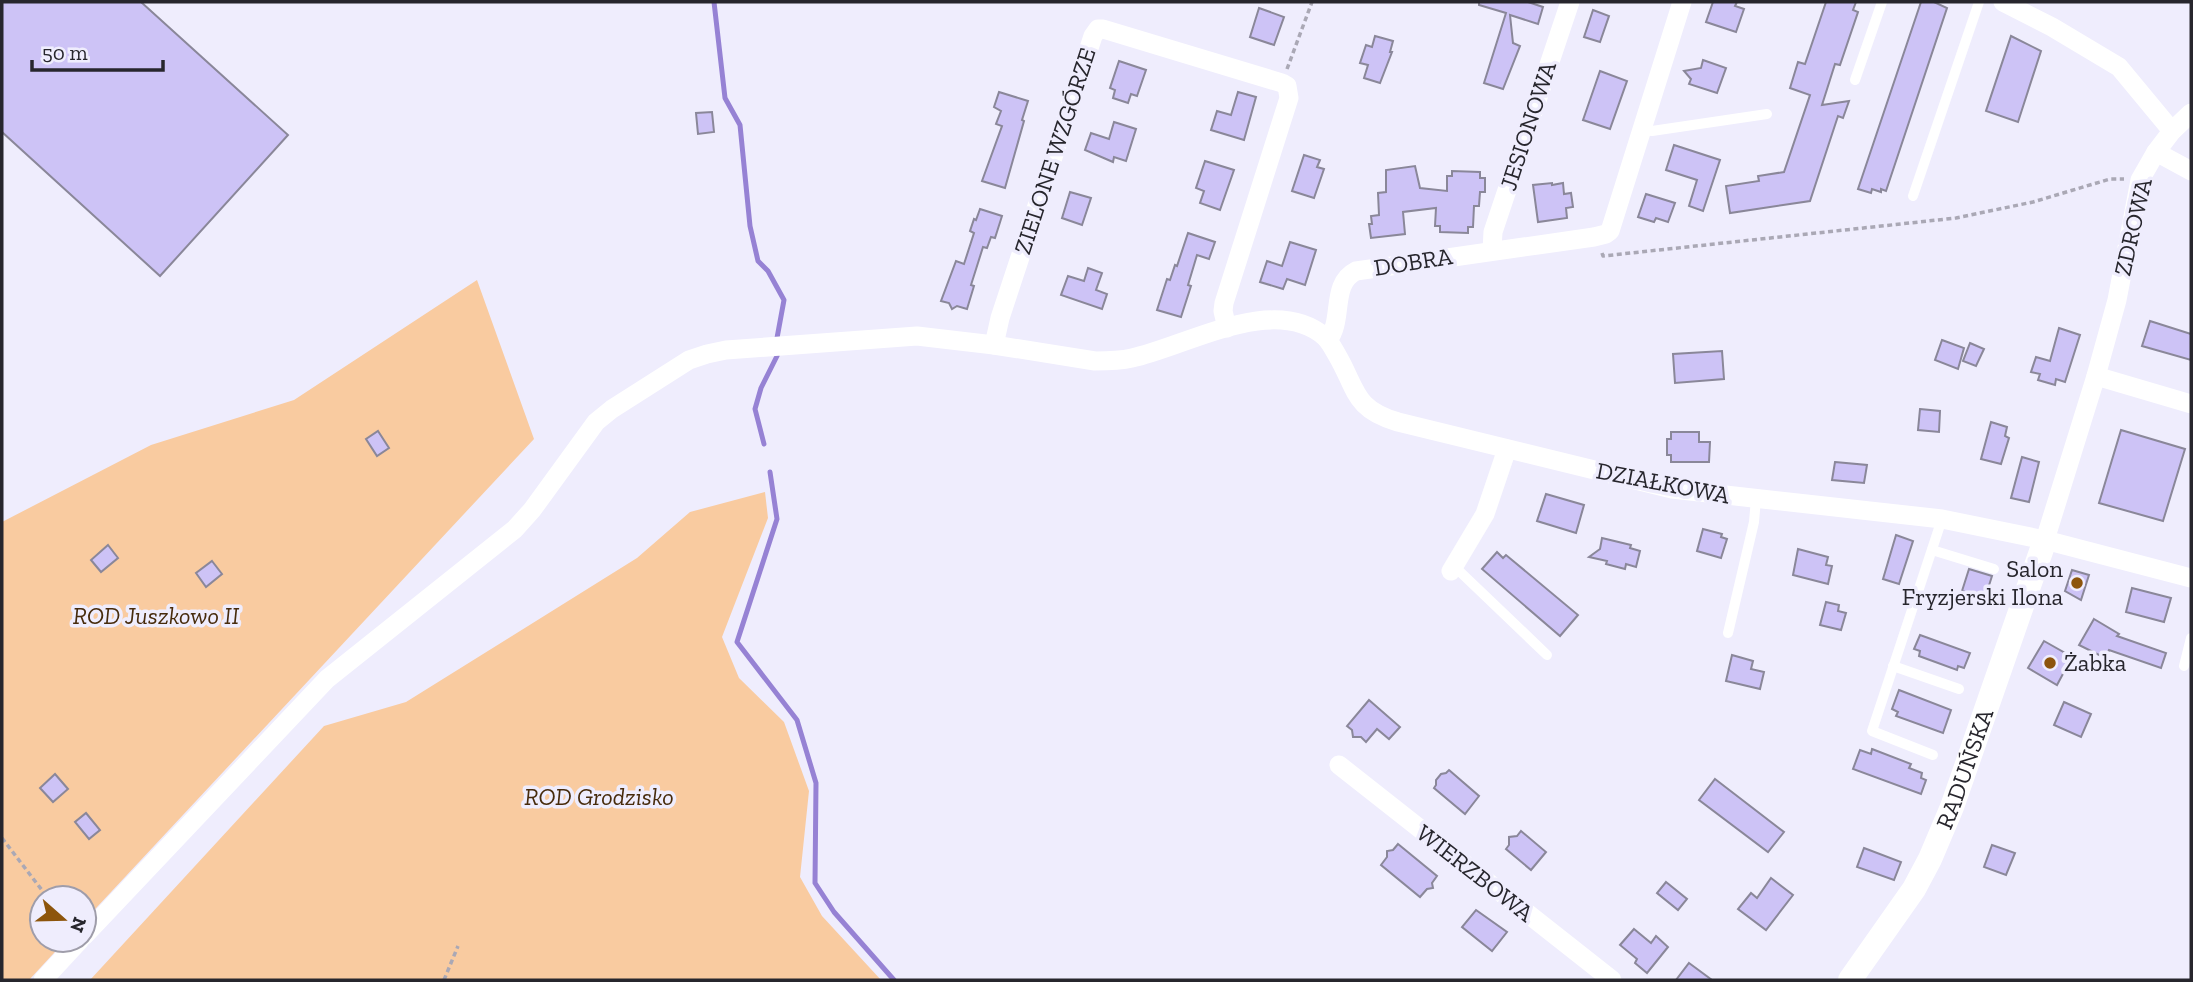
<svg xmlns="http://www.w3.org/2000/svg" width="2193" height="982" viewBox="0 0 2193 982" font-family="'Zilla Slab',serif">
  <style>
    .green { fill: #f9cba0 }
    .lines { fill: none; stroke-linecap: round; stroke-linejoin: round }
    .stream { stroke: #9682d4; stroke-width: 5 }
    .building { fill: #cdc3f6; stroke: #8a8799; stroke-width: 2 }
    .path { stroke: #aaa8b5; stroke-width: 3.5; stroke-dasharray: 5 3.5; stroke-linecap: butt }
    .service { stroke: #fff; stroke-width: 10 }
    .minor { stroke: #fff; stroke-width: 19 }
    .tertiary { stroke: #fff; stroke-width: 24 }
    .poi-dot { fill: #8d550c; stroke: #efedfd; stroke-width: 2.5 }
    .labels { text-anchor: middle; stroke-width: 7; stroke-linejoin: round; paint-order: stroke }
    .street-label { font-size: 24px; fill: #27262d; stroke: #efedfd }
    .poi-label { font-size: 24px; fill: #27262d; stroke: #efedfd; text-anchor: end }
    .park-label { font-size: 24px; font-style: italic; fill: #472b0c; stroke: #efedfd }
  </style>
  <rect width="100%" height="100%" fill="#efedfd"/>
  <!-- green -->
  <g class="green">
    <polygon points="477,280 534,439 84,921 84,898 42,898 42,940 66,940 29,980 2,980 2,522 151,445 294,400"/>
    <polygon points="765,492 768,518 722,637 739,678 784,722 809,791 800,877 822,916 881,980 90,980 324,726 406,702 637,558 690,512"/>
  </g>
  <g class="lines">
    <!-- stream -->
    <g class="stream">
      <polyline points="714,2 725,98 740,125 750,226 758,261 768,271 784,300 777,338"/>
      <polyline points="764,444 755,409 761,388 777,356"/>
      <polyline points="770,472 777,519 737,642 797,720 816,783 815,883 834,912 894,980"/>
    </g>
  </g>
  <!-- building -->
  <g class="building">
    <polygon points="2,2 141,2 288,135 160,276 2,132"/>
    <polygon points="1479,2 1528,2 1543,7 1538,24 1510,15 1513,43 1520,46 1503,89 1484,83 1506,13 1479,5"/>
    <polygon points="1713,2 1737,2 1735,6 1744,9 1736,32 1706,22"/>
    <polygon points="1826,2 1856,2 1853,10 1858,12 1840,65 1835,64 1822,105 1849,101 1843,118 1838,116 1810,201 1730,213 1726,186 1759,181 1758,176 1784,172 1810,95 1790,88 1798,62 1805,64"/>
    <polygon points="1921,2 1934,2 1947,8 1886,191 1881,189 1881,192 1872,189 1871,193 1858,189"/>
    <polygon points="1259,8 1284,17 1274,45 1250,37"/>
    <polygon points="1593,10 1609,16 1600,42 1584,37"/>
    <polygon points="1375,36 1393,41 1390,52 1392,52 1380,83 1364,78 1368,65 1360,63 1366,45 1372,47"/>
    <polygon points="2011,36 2041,51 2018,122 1986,111"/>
    <polygon points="1703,60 1726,68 1717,93 1689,84 1691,79 1684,71 1701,68"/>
    <polygon points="1119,61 1146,70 1137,96 1131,94 1128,103 1113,98 1115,90 1110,88"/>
    <polygon points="1600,71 1627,81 1610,129 1583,120"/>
    <polygon points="999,92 1028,101 1022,120 1024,121 1005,188 982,181 1002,126 996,124 1001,111 994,107"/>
    <polygon points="1238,92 1256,97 1244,140 1211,130 1217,111 1231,115"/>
    <polygon points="712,112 714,132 698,134 696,113"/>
    <polygon points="1114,122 1136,129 1126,161 1114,157 1113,162 1085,150 1091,133 1109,139"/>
    <polygon points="1674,145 1720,160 1703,211 1689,206 1697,180 1666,170"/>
    <polygon points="1304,155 1320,160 1317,167 1324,169 1314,198 1292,191"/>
    <polygon points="1205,161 1234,170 1220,210 1200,203 1204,191 1196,188"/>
    <polygon points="1415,166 1420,188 1447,191 1447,176 1452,176 1452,171 1480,172 1480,178 1485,178 1485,192 1480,192 1479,206 1474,206 1473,227 1468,227 1468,233 1440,232 1440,226 1435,226 1436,208 1403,212 1405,234 1371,238 1369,224 1372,224 1371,216 1379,215 1378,193 1386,192 1386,170"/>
    <polygon points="1552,183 1552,185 1563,183 1564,194 1571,193 1573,207 1566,208 1567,218 1538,222 1533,185"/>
    <polygon points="1070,192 1091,198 1082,225 1062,218"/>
    <polygon points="1646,194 1675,203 1668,222 1656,218 1654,222 1638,217"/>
    <polygon points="980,209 1002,216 995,238 991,237 987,248 983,247 971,285 974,286 967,309 957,306 952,309 949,303 941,301 956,261 964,264 974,233 970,231 974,219 976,220"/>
    <polygon points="1188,233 1215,242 1209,259 1197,255 1188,285 1191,286 1181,317 1157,310 1167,279 1170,280 1175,265 1177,266"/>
    <polygon points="1290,242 1316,250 1305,285 1287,279 1283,289 1260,282 1267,261 1282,266"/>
    <polygon points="1088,268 1102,273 1096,290 1107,294 1102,309 1061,295 1068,276 1084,281"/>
    <polygon points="2150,321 2191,334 2191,360 2142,346"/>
    <polygon points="2059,328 2080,335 2065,382 2056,379 2055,385 2038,380 2040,374 2031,372 2036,357 2050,361"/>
    <polygon points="1942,340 1964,348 1958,369 1935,360"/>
    <polygon points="1970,343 1984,349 1976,366 1963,361"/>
    <polygon points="1722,351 1724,379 1675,383 1673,354"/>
    <polygon points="1920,409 1940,411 1939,432 1918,430"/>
    <polygon points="1991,422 2007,427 2005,436 2009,438 2001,464 1981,459"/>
    <polygon points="2121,430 2185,449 2163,521 2099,503"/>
    <polygon points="378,431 389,448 377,456 366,439"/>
    <polygon points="1671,432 1699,432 1699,442 1710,442 1709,462 1671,462 1671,455 1667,455 1667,439 1671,439"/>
    <polygon points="2022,457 2039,462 2029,502 2011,498"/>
    <polygon points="1835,462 1867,465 1864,483 1832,480"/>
    <polygon points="1546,494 1584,505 1576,533 1537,521"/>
    <polygon points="1703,529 1722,534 1721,537 1727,539 1721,558 1697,551"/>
    <polygon points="1896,535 1913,541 1899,584 1883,579"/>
    <polygon points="1602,538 1631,545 1630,548 1640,551 1636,567 1626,564 1625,569 1606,564 1607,561 1589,557 1600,549"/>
    <polygon points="108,545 118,558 101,572 91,560"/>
    <polygon points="1798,549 1828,557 1826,565 1832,566 1828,584 1793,575"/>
    <polygon points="1497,552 1503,558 1506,555 1578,615 1560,636 1482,569"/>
    <polygon points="212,561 222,574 206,587 196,573"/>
    <polygon points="1969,569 1992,576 1985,598 1962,591"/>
    <polygon points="2072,570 2089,575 2081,600 2065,591"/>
    <polygon points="2132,588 2171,598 2164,622 2126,612"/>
    <polygon points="1826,602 1839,605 1838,611 1846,613 1841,630 1820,625"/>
    <polygon points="2094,619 2119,634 2117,636 2166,653 2161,668 2109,650 2107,654 2103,652 2101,656 2079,645"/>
    <polygon points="1920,635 1970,653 1964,668 1958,666 1957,670 1919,656 1920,651 1914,649"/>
    <polygon points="2044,641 2072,657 2057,685 2028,668"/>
    <polygon points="1732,655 1753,661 1751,669 1764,672 1760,689 1726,681"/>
    <polygon points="1899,690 1951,710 1943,733 1896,716 1898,712 1892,709"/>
    <polygon points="1369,700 1400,727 1389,739 1377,729 1366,742 1361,737 1353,737 1352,730 1347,726"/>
    <polygon points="2064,702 2091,714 2081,737 2054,725"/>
    <polygon points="1872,749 1911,764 1909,768 1922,773 1921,778 1926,780 1921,794 1853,769 1860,750 1871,754"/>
    <polygon points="1449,770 1479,796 1465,814 1434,788 1436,785 1436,780 1441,774 1446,773"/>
    <polygon points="55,774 68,789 53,802 40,788"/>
    <polygon points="1715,779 1784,832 1768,852 1699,800"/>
    <polygon points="86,813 100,830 89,839 75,822"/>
    <polygon points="1521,831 1546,852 1531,870 1506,849 1509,845 1509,837 1517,836"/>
    <polygon points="1398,844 1437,876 1432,883 1433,888 1427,889 1420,897 1381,865 1387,857 1387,851 1393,850"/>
    <polygon points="1992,845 2015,853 2006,875 1984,867"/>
    <polygon points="1864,848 1901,862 1894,880 1857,867"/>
    <polygon points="1771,878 1793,895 1766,930 1738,909 1751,893 1757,898"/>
    <polygon points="1666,882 1687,899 1678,910 1657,893"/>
    <polygon points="1476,910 1507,932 1492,951 1462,927"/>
    <polygon points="1634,929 1651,943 1656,936 1668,947 1647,973 1635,963 1637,959 1620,945"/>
    <polygon points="1689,963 1712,980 1676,980"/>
  </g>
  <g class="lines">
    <!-- path -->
    <g class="path">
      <polyline points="1287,69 1312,2"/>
      <polyline points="1602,253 1603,256 1956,218 2033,202 2110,179 2124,179"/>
      <polyline points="2,838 48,898"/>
      <polyline points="444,980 458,946"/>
    </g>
    <!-- service -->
    <g class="service">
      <polyline points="1855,80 1882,2"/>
      <polyline points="1643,129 1652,131 1767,114"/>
      <polyline points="1913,196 1979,2"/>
      <polyline points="1932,550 1994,569"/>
      <polyline points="1455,567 1547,655"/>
      <polyline points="1728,633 1754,522 1756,499"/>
      <polyline points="1893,666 1959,689"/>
      <polyline points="2184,666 2191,638"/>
      <polyline points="1933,755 1872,731 1942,519"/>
    </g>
    <!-- minor -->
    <g class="minor">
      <polyline points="2003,2 2052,27 2119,67 2172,131"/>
      <polyline points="2156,152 2191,171"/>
      <polyline points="1492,250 1493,232 1570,2"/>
      <path d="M1328,340C1344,320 1330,284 1356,271L1594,237L1606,234L1610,231L1682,2"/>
      <polyline points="994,345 1000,318 1093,36 1098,29 1103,29 1282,83 1287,86 1289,98 1224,303 1223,311 1227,328"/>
      <polyline points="2096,376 2191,404"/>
      <polyline points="2045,540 2096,376 2117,300 2140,180 2156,152 2172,131 2191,113"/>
      <polyline points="1451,571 1485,514 1507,449"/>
      <polyline points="1339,765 1612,980"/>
      <path d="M84,936L327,679L515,529L532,510L596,422L612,409L689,360L707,354L726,350L917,336L994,345L1095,361C1107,361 1119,361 1132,358C1187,346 1274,293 1325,337C1330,342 1333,348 1337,355C1357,389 1353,409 1398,422L1672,489L1942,519L2045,540L2191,578"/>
      <polyline points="43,980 80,940"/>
    </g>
    <!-- tertiary -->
    <path class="tertiary" id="s1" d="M1850,980L1914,889L1930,859L1952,807L2045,540"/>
  </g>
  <!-- markers -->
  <g class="poi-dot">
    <circle cx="2077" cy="583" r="7"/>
    <circle cx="2050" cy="663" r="7"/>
  </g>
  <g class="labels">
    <!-- street labels -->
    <g class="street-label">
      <text transform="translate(1528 126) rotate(-72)" y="8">JESIONOWA</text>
      <text transform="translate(1055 151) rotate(-72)" y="8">ZIELONE WZGÓRZE</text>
      <text transform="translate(2133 227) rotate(-77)" y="8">ZDROWA</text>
      <text transform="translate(1413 262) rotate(-9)" y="8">DOBRA</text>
      <text transform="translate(1663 483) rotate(11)" y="8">DZIAŁKOWA</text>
      <text dy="8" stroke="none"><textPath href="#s1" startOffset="242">RADUŃSKA</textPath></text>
      <text transform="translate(1475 873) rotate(38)" y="8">WIERZBOWA</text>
    </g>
    <!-- poi labels -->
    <g class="poi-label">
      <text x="2063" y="577">Salon<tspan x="2063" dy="28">Fryzjerski Ilona</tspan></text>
      <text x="2064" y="671" text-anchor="start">Żabka</text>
    </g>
    <!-- park labels -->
    <g class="park-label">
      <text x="156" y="624">ROD Juszkowo II</text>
      <text x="599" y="805">ROD Grodzisko</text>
    </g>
  </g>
  <!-- border -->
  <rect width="2193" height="982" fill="none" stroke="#27262d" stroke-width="7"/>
  <!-- north arrow -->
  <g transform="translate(63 919) rotate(110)"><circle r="33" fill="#efedfd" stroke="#9f9daa" stroke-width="2"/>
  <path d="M0-5L12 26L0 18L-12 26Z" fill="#8d550c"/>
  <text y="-10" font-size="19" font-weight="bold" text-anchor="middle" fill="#27262d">N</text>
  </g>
  <!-- scale -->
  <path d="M32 60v10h131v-10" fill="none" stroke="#27262d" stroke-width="3.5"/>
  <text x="42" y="60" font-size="21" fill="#27262d" stroke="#efedfd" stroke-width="5" paint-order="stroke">50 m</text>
</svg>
